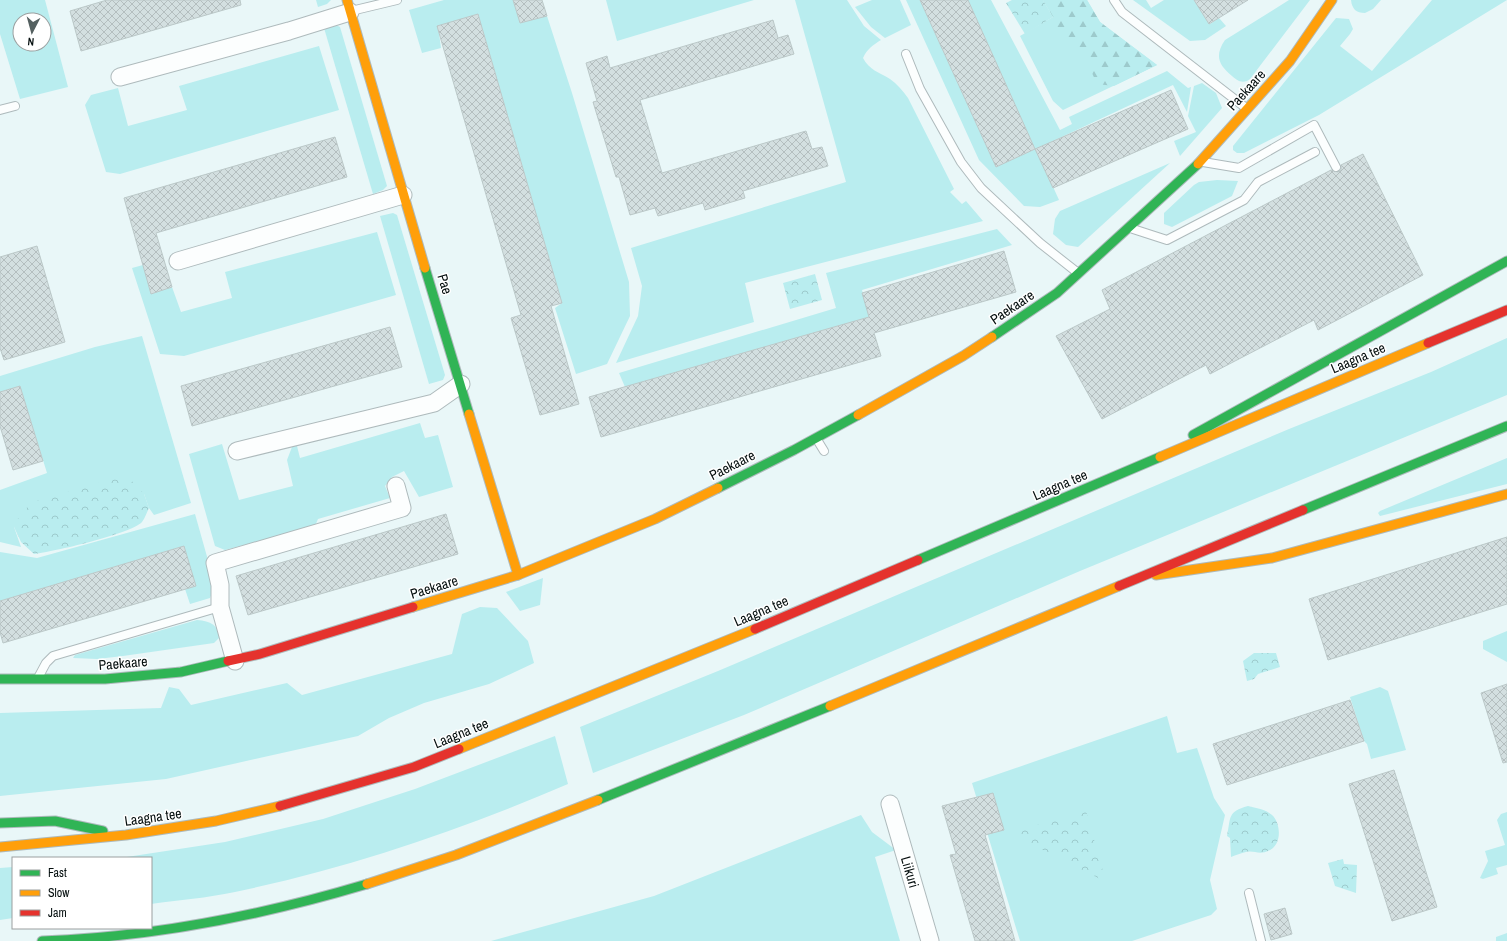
<svg xmlns="http://www.w3.org/2000/svg" width="1507" height="941" viewBox="0 0 1507 941" font-family="'Archivo Narrow',sans-serif">
  <style>
    .grass { fill: #b9edef; fill-rule: evenodd }
    .forest { fill: url(#forest-firs) }
    .park { fill: url(#park-crowns) }
    .building { fill: url(#building-cross-hatch); stroke: #bbc8c8 }
    .lines { fill: none; stroke-linecap: round; stroke-linejoin: round }
    .lane-casing { stroke: #aebabc; stroke-width: 10 }
    .street-casing { stroke: #aebabc; stroke-width: 19 }
    .fast-casing { stroke: #aebabc; stroke-width: 11 }
    .slow-casing { stroke: #aebabc; stroke-width: 11 }
    .jam-casing { stroke: #aebabc; stroke-width: 11 }
    .lane { stroke: #fcfefe; stroke-width: 8 }
    .street { stroke: #fcfefe; stroke-width: 17 }
    .fast { stroke: #30b455; stroke-width: 9 }
    .slow { stroke: #ff9f0a; stroke-width: 9 }
    .jam { stroke: #e5322d; stroke-width: 9 }
    .labels { text-anchor: middle; stroke-width: 3; stroke-linejoin: round; paint-order: stroke }
    .street-label { font-size: 14px; fill: #040e0e; stroke: #fff }
  </style>
  <defs>
    <pattern id="forest-firs" width="22" height="20" patternUnits="userSpaceOnUse"><rect width="22" height="20" fill="#b9edef"/><path d="M5 1l3.5 6h-7zM16 11l3.5 6h-7z" fill="#9dcacc"/></pattern>
    <pattern id="park-crowns" width="20" height="18" patternUnits="userSpaceOnUse"><rect width="20" height="18" fill="#b9edef"/><path d="M2 6a3 3 0 1 1 6 0M12 15a3 3 0 1 1 6 0" fill="none" stroke="#9dcacc"/></pattern>
    <pattern id="building-cross-hatch" width="8" height="8" patternUnits="userSpaceOnUse"><rect width="8" height="8" fill="#d3dfe0"/><path d="M0 0l8 8M0 8l8-8" fill="none" stroke="#b4bebf"/></pattern>
  </defs>
  <rect width="100%" height="100%" fill="#e9f7f8"/>
  <!-- grass -->
  <g class="grass">
    <path d="M0,0H45L68,87L20,99L0,34ZM20,20H44V44H20Z"/>
    <polygon points="316,0 331,0 327,4 318,7"/>
    <polygon points="444,0 513,0 520,23 547,16 572,93 629,282 630,316 607,364 576,374 555,308 562,303 478,14 438,26 441,48 422,53 409,10"/>
    <polygon points="606,0 754,0 617,41"/>
    <path d="M795,0H847L864,26L881,40C873,45 867,49 863,58C869,70 879,72 890,79C897,84 903,91 908,98L954,189L950,192L962,204L966,201L983,221L745,283L754,322L616,363L638,316L642,286L631,248L846,182Z"/>
    <polygon points="872,0 900,0 911,25 885,38 871,27 855,7"/>
    <polygon points="906,0 920,0 996,167 1035,149 968,0 991,0 1060,130 1072,124 1069,117 1167,71 1188,88 1191,87 1187,112 1173,85 1036,149 1059,200 1040,207 1024,206 979,160"/>
    <polygon points="1043,0 1087,0 1100,22 1157,65 1063,110 1053,101 1020,36 1053,17"/>
    <polygon points="1133,0 1146,0 1151,8 1164,0 1194,0 1210,24 1219,18 1226,26 1205,40 1190,41"/>
    <path d="M1289,0H1310L1250,79L1247,81C1240,83 1237,80 1232,76C1219,65 1214,56 1225,40Z"/>
    <path d="M1351,0H1381L1373,9L1365,13C1356,13 1352,9 1351,0Z"/>
    <polygon points="1432,0 1507,0 1319,115 1244,153 1237,153 1233,150 1233,146 1336,18 1349,19 1353,29 1350,34 1340,46 1372,71"/>
    <polygon points="336,25 340,27 387,186 383,190 373,194 324,28"/>
    <polygon points="319,46 339,110 120,174 106,172 85,105 91,95 118,88 128,126 187,110 179,86"/>
    <polygon points="1202,83 1216,93 1222,108 1180,156 1174,141 1196,132 1188,116 1194,86"/>
    <polygon points="1170,163 1078,247 1066,245 1053,234 1055,219 1060,211"/>
    <polygon points="1217,180 1238,181 1232,196 1172,227 1164,224 1164,213 1194,185 1199,182"/>
    <polygon points="393,213 397,215 445,375 443,380 429,384 380,216"/>
    <polygon points="997,229 1012,245 862,290 869,317 625,387 619,373 836,308 826,273"/>
    <polygon points="377,232 396,295 184,356 160,354 132,268 143,265 151,293 172,287 181,312 232,298 225,272"/>
    <polygon points="142,336 191,503 154,515 149,508 144,494 14,527 21,547 0,542 0,490 47,473 20,386 0,392 0,376 95,347"/>
    <polygon points="1507,338 1507,395 1080,571 744,715 593,773 580,727 718,671 1289,429 1431,372"/>
    <polygon points="420,423 425,438 438,435 453,487 419,497 404,471 392,477 385,486 390,498 318,519 315,526 225,550 215,546 189,454 222,444 239,500 293,486 287,460 292,447 297,446 300,458"/>
    <polygon points="1507,458 1507,484 1380,516 1378,513 1380,511"/>
    <polygon points="195,514 215,585 210,598 190,604 185,589 184,546 0,601 0,552 37,558"/>
    <polygon points="543,578 540,605 520,611 506,592"/>
    <polygon points="480,607 497,608 528,641 534,663 489,684 424,703 389,718 358,736 166,779 0,796 0,713 161,708 169,687 179,689 191,705 287,683 302,695 452,654 462,614"/>
    <path d="M197,620C211,621 218,625 219,638L214,643L123,656L97,659L73,658L75,655Z"/>
    <polygon points="1507,631 1507,662 1483,649 1483,641"/>
    <polygon points="1380,687 1388,691 1406,750 1371,759 1367,744 1364,741 1350,697"/>
    <polygon points="1167,716 1177,753 1197,748 1214,798 1225,815 1210,880 1217,909 1211,915 1132,941 1020,941 972,783"/>
    <path d="M555,736L568,784C461,830 349,868 235,892C207,898 179,900 151,904V858H120L225,842L323,819L415,789Z"/>
    <polygon points="1507,812 1507,865 1496,868 1498,874 1483,879 1480,878 1488,861 1485,851 1505,845 1497,820 1501,814"/>
    <polygon points="861,815 872,832 896,850 875,857 900,941 491,941 654,896"/>
    <polygon points="13,867 13,918 0,920 0,868"/>
    <polygon points="1507,933 1507,941 1496,941 1496,937"/>
  </g>
  <!-- forest -->
  <polygon class="forest" points="1043,0 1087,0 1100,22 1157,65 1114,86 1097,84 1083,53 1055,33 1053,17"/>
  <!-- park -->
  <g class="park">
    <polygon points="1012,0 1043,0 1053,17 1025,34 1006,3"/>
    <polygon points="815,274 822,300 790,309 783,283"/>
    <path d="M112,479L134,482L144,494L149,508C147,512 145,518 142,522C131,534 52,552 34,554L21,542L14,527L20,514L33,502Z"/>
    <polygon points="1254,653 1276,653 1280,667 1258,674 1254,679 1247,681 1243,661"/>
    <path d="M1248,806C1256,808 1265,809 1272,815C1281,823 1282,844 1270,850C1259,856 1255,850 1246,852C1241,853 1236,855 1231,857L1230,838L1227,836C1231,817 1227,812 1248,806Z"/>
    <polygon points="1086,811 1106,882 1009,833"/>
    <polygon points="1343,859 1344,864 1357,865 1356,893 1335,886 1328,863"/>
  </g>
  <!-- building -->
  <g class="building">
    <polygon points="107,0 240,0 241,5 81,51 70,11"/>
    <polygon points="513,0 542,0 547,16 520,23"/>
    <polygon points="920,0 968,0 1035,149 996,167"/>
    <polygon points="1194,0 1248,0 1209,24"/>
    <polygon points="478,14 562,303 551,306 579,404 540,415 511,318 521,315 437,26"/>
    <polygon points="773,20 778,38 788,35 794,54 640,100 662,173 806,131 812,149 822,147 828,166 743,191 745,198 705,210 703,203 658,216 655,208 630,215 619,177 616,177 593,102 597,101 586,63 607,56 610,68"/>
    <polygon points="1171,90 1188,129 1053,188 1035,149"/>
    <polygon points="335,137 347,177 156,233 172,287 151,294 124,198"/>
    <polygon points="1363,154 1423,275 1318,330 1314,320 1210,374 1206,365 1102,419 1056,336 1110,309 1102,290 1331,170 1338,172 1341,170 1341,165"/>
    <polygon points="37,246 65,342 4,360 0,348 0,257"/>
    <polygon points="1004,251 1016,292 874,333 881,356 601,437 589,397 869,317 862,293"/>
    <polygon points="390,327 402,367 192,426 181,386"/>
    <polygon points="20,386 43,461 13,470 0,426 0,392"/>
    <polygon points="446,514 458,554 248,615 236,576"/>
    <polygon points="1507,537 1507,604 1328,660 1309,599"/>
    <polygon points="184,546 196,586 3,643 0,632 0,601"/>
    <polygon points="1507,684 1507,762 1503,763 1481,693"/>
    <polygon points="1350,700 1364,741 1227,785 1213,744"/>
    <polygon points="1394,770 1437,907 1392,921 1349,784"/>
    <polygon points="993,793 1004,830 985,835 1015,941 975,941 950,855 956,854 942,806"/>
    <polygon points="1285,908 1292,934 1271,940 1264,914"/>
  </g>
  <g class="lines">
    <defs>
      <g id="lane">
        <polyline points="1114,0 1122,12 1246,108"/>
        <polyline points="351,11 397,0"/>
        <polyline points="906,54 920,89 961,162 981,188 1040,243 1078,273"/>
        <polyline points="0,110 15,106"/>
        <polyline points="1203,162 1239,168 1314,125 1336,167"/>
        <polyline points="1133,229 1167,240 1244,200 1258,182 1315,152"/>
        <polyline points="816,438 824,451"/>
        <polyline points="39,676 46,663 53,656 220,607"/>
        <polyline points="1249,893 1261,941"/>
      </g>
      <g id="street">
        <polyline points="120,77 289,31 350,12"/>
        <polyline points="178,261 403,195"/>
        <polyline points="237,451 434,403 461,384"/>
        <polyline points="235,661 220,607 220,585 215,563 402,508 396,486"/>
        <polyline points="890,804 930,941"/>
      </g>
      <g id="fast">
        <polyline points="425,268 469,414"/>
        <polyline points="992,337 1057,293 1198,164"/>
        <polyline points="1193,435 1507,261"/>
        <polyline points="718,488 794,450 858,415"/>
        <polyline points="1303,510 1507,426"/>
        <polyline points="918,560 1160,457"/>
        <polyline points="0,679 105,679 181,672 228,661"/>
        <polyline points="598,800 830,706"/>
        <polyline points="0,823 55,821 103,831"/>
        <path d="M42,941C154,937 260,916 367,884"/>
      </g>
      <g id="slow">
        <polyline points="347,0 425,268"/>
        <polyline points="1198,164 1290,61 1332,0"/>
        <polyline points="469,414 518,575"/>
        <polyline points="858,415 963,356 992,337"/>
        <polyline points="1160,457 1428,343"/>
        <polyline points="1156,575 1272,558 1507,494"/>
        <polyline points="413,607 518,575 655,519 718,488"/>
        <polyline points="830,706 1119,586"/>
        <polyline points="459,749 755,629"/>
        <polyline points="0,847 126,835 216,821 280,806"/>
        <polyline points="367,884 456,855 598,800"/>
      </g>
      <g id="jam">
        <polyline points="1428,343 1507,310"/>
        <polyline points="1119,586 1303,510"/>
        <polyline points="755,629 918,560"/>
        <polyline points="228,661 260,654 413,607"/>
        <polyline points="280,806 414,767 459,749"/>
      </g>
    </defs>
    <!-- lane casing -->
    <use href="#lane" class="lane-casing"/>
    <!-- street casing -->
    <use href="#street" class="street-casing"/>
    <!-- fast casing -->
    <use href="#fast" class="fast-casing"/>
    <!-- slow casing -->
    <use href="#slow" class="slow-casing"/>
    <!-- jam casing -->
    <use href="#jam" class="jam-casing"/>
    <!-- lane -->
    <use href="#lane" class="lane"/>
    <!-- street -->
    <use href="#street" class="street"/>
    <!-- fast -->
    <use href="#fast" class="fast"/>
    <!-- slow -->
    <use href="#slow" class="slow"/>
    <!-- jam -->
    <use href="#jam" class="jam"/>
  </g>
  <g class="labels">
    <!-- street labels -->
    <g class="street-label">
      <text transform="translate(1246 90) rotate(-48)" y="5">Paekaare</text>
      <text transform="translate(445 284) rotate(73)" y="5">Pae</text>
      <text transform="translate(1012 307) rotate(-34)" y="5">Paekaare</text>
      <text transform="translate(1358 358) rotate(-23)" y="5">Laagna tee</text>
      <text transform="translate(732 465) rotate(-27)" y="5">Paekaare</text>
      <text transform="translate(1060 485) rotate(-23)" y="5">Laagna tee</text>
      <text transform="translate(434 587) rotate(-17)" y="5">Paekaare</text>
      <text transform="translate(761 611) rotate(-23)" y="5">Laagna tee</text>
      <text transform="translate(123 663) rotate(-5)" y="5">Paekaare</text>
      <text transform="translate(461 733) rotate(-22)" y="5">Laagna tee</text>
      <text transform="translate(153 817) rotate(-8)" y="5">Laagna tee</text>
      <text transform="translate(910 872) rotate(74)" y="5">Liikuri</text>
    </g>
  </g>
  <!-- legend -->
  <rect x="12" y="857" width="140" height="72" fill="#ffffff" stroke="#9b9f9f"/>
  <rect x="20" y="870" width="20" height="6" fill="#30b455" stroke="#9b9f9f"/>
  <text x="48" y="877" font-size="12" fill="#040e0e">Fast</text>
  <rect x="20" y="890" width="20" height="6" fill="#ff9f0a" stroke="#9b9f9f"/>
  <text x="48" y="897" font-size="12" fill="#040e0e">Slow</text>
  <rect x="20" y="910" width="20" height="6" fill="#e5322d" stroke="#9b9f9f"/>
  <text x="48" y="917" font-size="12" fill="#040e0e">Jam</text>
  <!-- north arrow -->
  <g transform="translate(32 32) rotate(186)"><circle r="19" fill="#ffffff" stroke="#9b9f9f"/>
  <path d="M0-3L7 15L0 10L-7 15Z" fill="#546060"/>
  <text y="-6" font-size="11" font-weight="bold" text-anchor="middle" fill="#040e0e">N</text>
  </g>
</svg>
